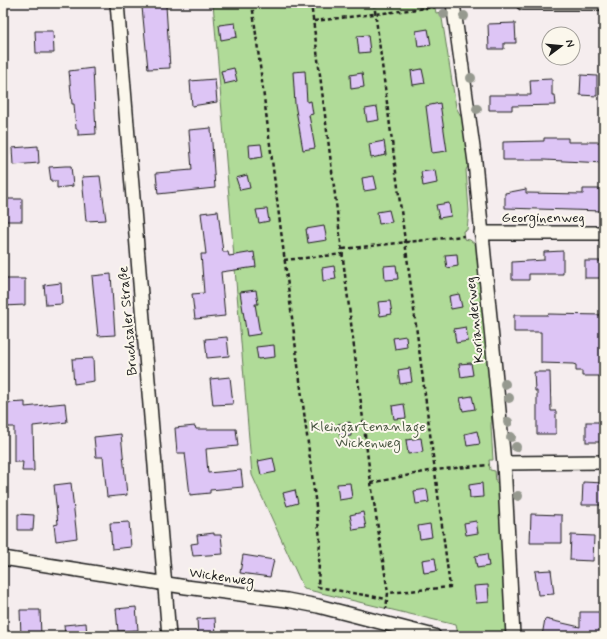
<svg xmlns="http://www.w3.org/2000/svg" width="607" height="639" viewBox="0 0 607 639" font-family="Mynerve,sans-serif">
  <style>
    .green { fill: #b0db98; stroke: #667c5a }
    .building { fill: #ddc5f5; stroke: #1c1c1c }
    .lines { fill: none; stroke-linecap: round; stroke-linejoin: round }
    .minor-casing { stroke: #1c1c1c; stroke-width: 16 }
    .path { stroke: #1c1c1c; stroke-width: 2.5; stroke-dasharray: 4 3; stroke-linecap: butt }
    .minor { stroke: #fbf7ec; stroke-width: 13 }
    .tree { fill: #96998f }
    .labels { text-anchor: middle; stroke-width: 4; stroke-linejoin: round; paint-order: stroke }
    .street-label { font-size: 14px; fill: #1c1c1c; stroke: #fbf7ec }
    .park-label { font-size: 14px; fill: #485541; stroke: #fbf7ec }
  </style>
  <rect width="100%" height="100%" fill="#f5edee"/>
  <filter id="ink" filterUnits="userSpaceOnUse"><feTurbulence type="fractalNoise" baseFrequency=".025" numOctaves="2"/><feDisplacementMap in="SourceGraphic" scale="8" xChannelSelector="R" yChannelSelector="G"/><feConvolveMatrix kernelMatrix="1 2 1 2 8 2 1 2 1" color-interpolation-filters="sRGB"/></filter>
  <g filter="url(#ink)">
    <!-- green -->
    <polygon class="green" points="213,3 434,3 436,13 441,12 456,107 465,124 470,163 466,170 469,211 467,230 463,231 464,239 470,240 476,245 492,408 491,426 493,460 489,460 490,470 495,471 496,482 500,488 507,636 466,636 458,634 456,625 304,589 252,475"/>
    <!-- building -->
    <g class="building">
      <polygon points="166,6 170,68 148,69 142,7"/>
      <polygon points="235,23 237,37 221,40 219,25"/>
      <polygon points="515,23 516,43 504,43 504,49 489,49 488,24"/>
      <polygon points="428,29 431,45 418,47 416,31"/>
      <polygon points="35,31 53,31 54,53 36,53"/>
      <polygon points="368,35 370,52 359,53 357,36"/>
      <polygon points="93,68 96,134 78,135 78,129 76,129 74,104 72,104 69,71"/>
      <polygon points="234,68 237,81 224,84 221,71"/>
      <polygon points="422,69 425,83 413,85 411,71"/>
      <polygon points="305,71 307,102 311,101 313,114 309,115 315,148 303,150 295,104 293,72"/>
      <polygon points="362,73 364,87 351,89 350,75"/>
      <polygon points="581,75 597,76 597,96 580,95"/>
      <polygon points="215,79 217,102 192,106 190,81"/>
      <polygon points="552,79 552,95 555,95 556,105 512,106 512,110 489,110 489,95 531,95 530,80"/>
      <polygon points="440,103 447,151 432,153 426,106"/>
      <polygon points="377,107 379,120 367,122 365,109"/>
      <polygon points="211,128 215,188 158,194 156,173 192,170 189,130"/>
      <polygon points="544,138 568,138 568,142 604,142 604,163 544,160 503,160 503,142 544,141"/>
      <polygon points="384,141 386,155 371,158 369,144"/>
      <polygon points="261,144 263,157 250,159 249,145"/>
      <polygon points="38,146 39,163 13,165 12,148"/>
      <polygon points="65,166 71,166 73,186 57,188 57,181 51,181 49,167"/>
      <polygon points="435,170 437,183 423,186 421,172"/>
      <polygon points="247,175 250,188 240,190 236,178"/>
      <polygon points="100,176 106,220 86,221 82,177"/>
      <polygon points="374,176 377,189 364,191 362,178"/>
      <polygon points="526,189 526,193 583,194 583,189 603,189 603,211 505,208 505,193"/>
      <rect x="6" y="199" width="16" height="22"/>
      <polygon points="449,203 451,216 439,218 436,205"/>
      <polygon points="267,209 269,221 259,223 256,210"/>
      <polygon points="389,210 392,222 379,224 377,212"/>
      <polygon points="218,211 223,252 228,252 229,256 254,252 256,267 221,272 225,316 195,319 192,294 204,293 201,254 206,254 201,213"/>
      <polygon points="324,226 327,240 308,243 306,229"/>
      <polygon points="563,251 563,274 529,274 529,280 512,280 512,262 544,260 544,252"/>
      <polygon points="457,254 458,266 447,268 445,255"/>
      <rect x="585" y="261" width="19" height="17"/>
      <polygon points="396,265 398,279 385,280 384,266"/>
      <polygon points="334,266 336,279 323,281 322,268"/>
      <polygon points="111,274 115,335 98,336 92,276"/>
      <polygon points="3,279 25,279 25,305 3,306"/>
      <polygon points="61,283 62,304 46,305 44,285"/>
      <polygon points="256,290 258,304 255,304 260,334 247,336 240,292"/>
      <polygon points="459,294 462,307 451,309 449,296"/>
      <polygon points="390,301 392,314 380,316 378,302"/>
      <polygon points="548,314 603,315 601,376 582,376 582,371 576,371 576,365 573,364 541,363 541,332 514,332 514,315 548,315"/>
      <polygon points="466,327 468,341 456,343 454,329"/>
      <polygon points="406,336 407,347 395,349 393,338"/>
      <polygon points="227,337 229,356 207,358 205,339"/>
      <polygon points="274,345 275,357 258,359 256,347"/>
      <polygon points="93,358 94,381 74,384 72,359"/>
      <polygon points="471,363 473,375 461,377 459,364"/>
      <polygon points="410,368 412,382 400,384 398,370"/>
      <polygon points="534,372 550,372 551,411 556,411 556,434 537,434 537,391 535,391"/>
      <polygon points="230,377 233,404 213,405 210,379"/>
      <polygon points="472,396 475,409 463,411 460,398"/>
      <polygon points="25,402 25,407 65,403 67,422 33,426 34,471 22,471 23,462 14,462 14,427 6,427 5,403"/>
      <polygon points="404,404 406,418 394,419 392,406"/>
      <polygon points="350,422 351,436 340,437 338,424"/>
      <rect x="586" y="422" width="18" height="20"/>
      <polygon points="195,426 196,429 236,429 238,446 206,449 208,473 241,470 243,487 210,490 210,493 190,495 185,453 177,453 175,428"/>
      <polygon points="477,431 480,444 467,446 465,434"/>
      <polygon points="121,434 127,495 107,497 103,457 96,457 94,437"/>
      <polygon points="421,438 423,452 408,454 406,440"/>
      <polygon points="273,458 276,472 261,475 258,461"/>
      <polygon points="583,482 604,483 604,505 582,505"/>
      <polygon points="71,483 77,538 56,541 54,525 58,524 54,485"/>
      <polygon points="350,483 352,498 339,500 337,484"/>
      <polygon points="482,483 483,497 470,498 469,485"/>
      <polygon points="427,489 429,502 416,504 414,491"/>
      <polygon points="295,490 298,503 287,506 283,493"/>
      <polygon points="363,512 366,528 353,530 350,515"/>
      <polygon points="18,514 34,515 33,530 18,530"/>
      <polygon points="531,514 562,515 562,543 530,543"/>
      <polygon points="476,521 478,533 466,535 464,523"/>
      <polygon points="129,522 131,547 112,549 110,523"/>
      <polygon points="430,524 432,537 420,539 418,526"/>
      <polygon points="214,533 214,535 221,535 223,554 193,556 191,544 198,543 197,535"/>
      <polygon points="571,535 594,536 593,561 570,560"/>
      <polygon points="487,554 489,566 477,568 475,556"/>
      <polygon points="243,555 274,560 270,577 240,573"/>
      <polygon points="435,558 437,571 424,573 422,560"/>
      <polygon points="551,570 554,594 538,595 535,571"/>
      <polygon points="488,585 489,602 476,603 474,586"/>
      <polygon points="136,607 138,630 118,631 116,609"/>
      <polygon points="20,610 40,610 41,636 21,636"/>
      <polygon points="580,612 604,612 604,636 542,636 545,619 580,627"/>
      <polygon points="215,618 216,636 198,636 197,619"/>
      <polygon points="86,623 87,636 65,636 64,625"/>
    </g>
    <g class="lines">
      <defs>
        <g id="minor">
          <polyline points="117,3 169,636"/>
          <polyline points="453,3 475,162 504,463 513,636"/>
          <polyline points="523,3 604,3"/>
          <polyline points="481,233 604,233"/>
          <polyline points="504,463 604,462"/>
          <polyline points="3,558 186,587 287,600 318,606 434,636"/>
        </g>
      </defs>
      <!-- minor casing -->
      <use href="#minor" class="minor-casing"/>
      <!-- path -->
      <g class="path">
        <polyline points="252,3 320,538 318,587 387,599"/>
        <polyline points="311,3 371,483 388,593 386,609"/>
        <polyline points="374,3 450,587 388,593"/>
        <polyline points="314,21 435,7"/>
        <polyline points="343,249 464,236"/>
        <polyline points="284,260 344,254"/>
        <polyline points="371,483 434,470 489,465"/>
      </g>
      <!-- minor -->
      <use href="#minor" class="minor"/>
    </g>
    <!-- trees -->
    <g class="tree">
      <circle cx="444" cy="14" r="5"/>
      <circle cx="464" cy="16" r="5"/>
      <circle cx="471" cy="78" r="5"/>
      <circle cx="477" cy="109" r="5"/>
      <circle cx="505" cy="384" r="5"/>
      <circle cx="509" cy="398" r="5"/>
      <circle cx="508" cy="422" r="5"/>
      <circle cx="511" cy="437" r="5"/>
      <circle cx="516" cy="447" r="5"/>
      <circle cx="518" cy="496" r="5"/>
    </g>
  </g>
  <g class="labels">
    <!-- street labels -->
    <g class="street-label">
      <text x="543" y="222">Georginenweg</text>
      <text transform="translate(474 320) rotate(-96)" y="5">Korianderweg</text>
      <text transform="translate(127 321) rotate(-95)" y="5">Bruchsaler Straße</text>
      <text transform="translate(222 576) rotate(8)" y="5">Wickenweg</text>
    </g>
    <!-- park labels -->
    <g class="park-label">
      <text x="368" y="431">Kleingartenanlage<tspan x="368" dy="16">Wickenweg</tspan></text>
    </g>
  </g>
  <!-- margin -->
  <rect width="607" height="639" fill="none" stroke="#fbf7ec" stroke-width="16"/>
  <rect x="8" y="8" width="591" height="623" fill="none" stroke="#1c1c1c" stroke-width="1.5" filter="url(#ink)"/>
  <!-- north arrow -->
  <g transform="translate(561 46) rotate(74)"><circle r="19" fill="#fbf7ec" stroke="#a29f99"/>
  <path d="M0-3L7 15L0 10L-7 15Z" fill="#1c1c1c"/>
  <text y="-6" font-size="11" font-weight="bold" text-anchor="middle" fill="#1c1c1c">N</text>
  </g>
</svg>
